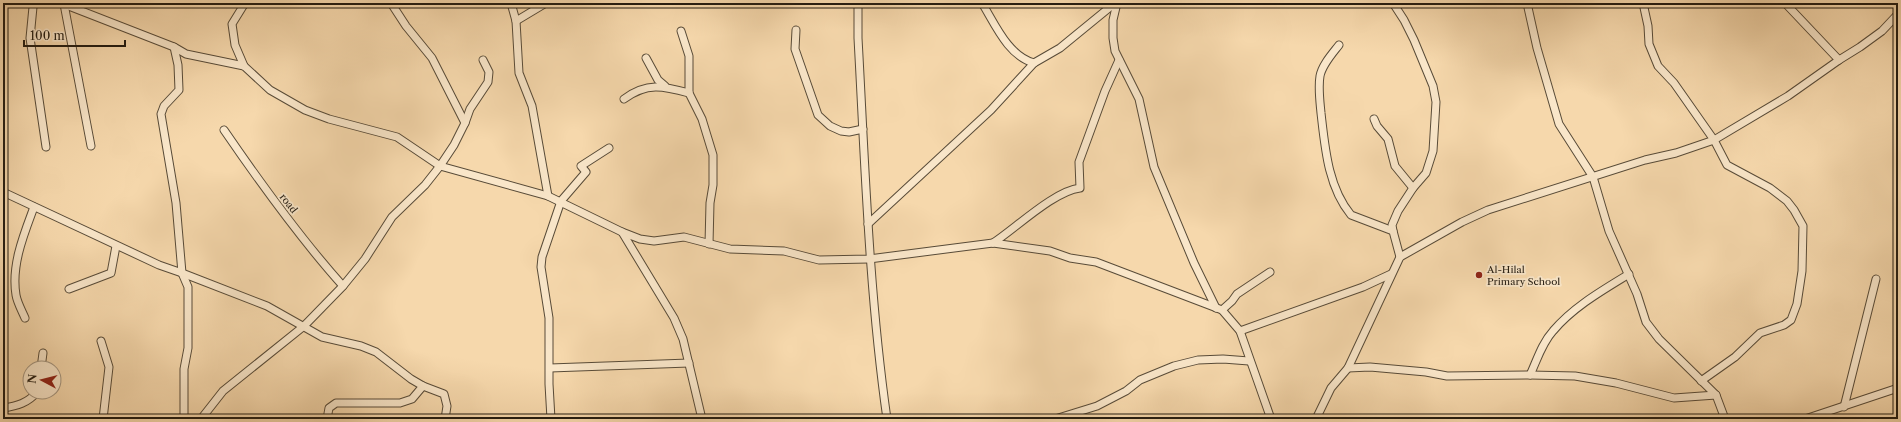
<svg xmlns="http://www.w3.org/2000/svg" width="1901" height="422" viewBox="0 0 1901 422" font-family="'Libre Caslon Text',serif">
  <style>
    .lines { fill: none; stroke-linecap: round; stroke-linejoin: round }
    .minor-casing { stroke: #584b38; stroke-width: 9 }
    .minor { stroke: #f9e6c9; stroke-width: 7 }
    .poi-dot { fill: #8f2418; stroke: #f9e6c9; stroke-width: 1.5 }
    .labels { text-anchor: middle; stroke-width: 3.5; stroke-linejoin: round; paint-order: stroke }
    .street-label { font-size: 10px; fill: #241c11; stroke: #f9e6c9 }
    .poi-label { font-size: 10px; fill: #241c11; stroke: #f9e6c9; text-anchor: start }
  </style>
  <rect width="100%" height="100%" fill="#f6d8ac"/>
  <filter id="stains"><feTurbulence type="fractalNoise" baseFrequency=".005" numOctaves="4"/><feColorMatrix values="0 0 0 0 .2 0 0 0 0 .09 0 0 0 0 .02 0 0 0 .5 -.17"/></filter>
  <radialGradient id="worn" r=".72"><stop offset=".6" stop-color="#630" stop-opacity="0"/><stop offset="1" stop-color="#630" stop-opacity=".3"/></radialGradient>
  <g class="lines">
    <defs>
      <g id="minor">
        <polyline points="35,3 33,7 30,38 46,147"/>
        <polyline points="61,3 174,47 186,54 244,66 270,90 305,110 329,119 397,137 440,166 548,196 622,232 674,318 683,339 702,419"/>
        <polyline points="511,3 516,21 519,73 532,106 548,196"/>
        <path d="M858,3V38C865,165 869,293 887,419"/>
        <path d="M982,3C995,24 1008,56 1034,63"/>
        <polyline points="1117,3 1113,20 1113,38 1115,51 1139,99 1154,167 1194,263 1216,308"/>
        <polyline points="1527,3 1537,48 1559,124 1593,177 1609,231 1637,294 1646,322 1659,339 1716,395 1725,419"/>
        <polyline points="1643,3 1648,26 1649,44 1658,66 1674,83 1714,140 1727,165 1770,188 1787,201 1794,210 1803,226 1802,271 1797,304 1791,320 1784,325 1760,333 1735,357 1701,381"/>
        <polyline points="1785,3 1839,60"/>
        <polyline points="64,4 91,146"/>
        <polyline points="516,21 546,3"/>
        <polyline points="796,30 795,49 818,115 830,126 841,131 849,132 863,129"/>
        <polyline points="681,31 689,56 689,93 702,119 713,155 713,185 710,203 709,244"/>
        <path d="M1339,45C1332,54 1322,65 1320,76C1318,88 1320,102 1321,113C1325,148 1328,187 1351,215L1393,231L1400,257"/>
        <polyline points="174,47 178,65 179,90 164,106 161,114 176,203 182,273 188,287 188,348 184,369 184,419"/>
        <polyline points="646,58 658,80 665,86"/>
        <polyline points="244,66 235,45 232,24 245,3"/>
        <path d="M624,99C647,82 663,86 689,93"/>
        <polyline points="1374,119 1377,126 1388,139 1395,166 1413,188"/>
        <polyline points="465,123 470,109 488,82 489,72 483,60"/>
        <path d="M224,130C261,184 299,237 343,286"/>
        <polyline points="3,192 159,265 182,273 267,306 322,337 361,346 376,352 411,379 423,386 444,394 447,406 445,419"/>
        <polyline points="868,224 991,110 1034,63 1060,48 1115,3"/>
        <polyline points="1393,231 1392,225 1398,211 1413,188 1426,173 1433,151 1436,102 1433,86 1414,40 1404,20 1393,3"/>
        <polyline points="622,232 640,239 654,241 684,237 730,249 784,251 819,260 869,259 993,243 1050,251 1070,258 1096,262 1222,310 1240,331 1271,419"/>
        <path d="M993,243C1016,228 1054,191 1080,188L1079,162L1105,91L1119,60"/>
        <polyline points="69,289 111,273 116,246"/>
        <polyline points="1222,310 1232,301 1237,294 1270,272"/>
        <path d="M25,318C22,311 17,302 16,295C11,265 24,234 34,207"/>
        <polyline points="1240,331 1363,287 1391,274"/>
        <polyline points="101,341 109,367 103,419"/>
        <polyline points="41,368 43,353"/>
        <polyline points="550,368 689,363"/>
        <polyline points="1348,368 1370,367 1426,372 1447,376 1530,375 1575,376 1616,383 1674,398 1716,395"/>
        <path d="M1530,375C1537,360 1542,343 1553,331C1573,307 1603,290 1629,274"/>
        <polyline points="1844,407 1876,279"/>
        <path d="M3,408C17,406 28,403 37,392"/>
        <polyline points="201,419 223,391 304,326 343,286 365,259 392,217 425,185 440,166 454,145 465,123 432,58 406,26 391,3"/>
        <polyline points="327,419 329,408 336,403 400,403 412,399 423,386"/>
        <polyline points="551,419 549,384 549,318 541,267 542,257 561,201 586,172 581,166 609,148"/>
        <polyline points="1055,419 1097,406 1126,391 1140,380 1174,366 1198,360 1223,359 1249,361"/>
        <polyline points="1316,419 1331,388 1348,368 1400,257 1462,222 1488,210 1645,160 1676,153 1714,140 1788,96 1839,60 1860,47 1882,31 1898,14"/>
        <polyline points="1805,419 1898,388"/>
      </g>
    </defs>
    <!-- minor casing -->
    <use href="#minor" class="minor-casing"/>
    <!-- minor -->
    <use href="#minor" class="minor"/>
  </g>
  <!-- markers -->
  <circle class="poi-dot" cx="1479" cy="275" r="4"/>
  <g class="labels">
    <!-- street labels -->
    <g class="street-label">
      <text transform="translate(289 203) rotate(52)" y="4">road</text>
    </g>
    <!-- poi labels -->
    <g class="poi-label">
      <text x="1487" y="273">Al-Hilal<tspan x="1487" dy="12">Primary School</tspan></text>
    </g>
  </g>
  <!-- margin -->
  <rect width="1901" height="422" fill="none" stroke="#f6d8ac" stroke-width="16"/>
  <rect x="4" y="4" width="1893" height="414" fill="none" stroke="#241c11" stroke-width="2"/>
  <rect x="8" y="8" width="1885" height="406" fill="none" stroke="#241c11"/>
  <!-- north arrow -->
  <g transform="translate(42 380) rotate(277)"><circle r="19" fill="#f9e6c9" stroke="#a4957f"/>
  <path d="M0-3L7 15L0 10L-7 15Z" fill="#8f2418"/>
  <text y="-6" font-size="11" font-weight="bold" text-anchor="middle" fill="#241c11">N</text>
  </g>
  <!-- scale -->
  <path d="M24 40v6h101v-6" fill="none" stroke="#241c11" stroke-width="2"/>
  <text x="30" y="40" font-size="12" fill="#241c11" stroke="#f9e6c9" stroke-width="3" paint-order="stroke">100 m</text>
  <rect width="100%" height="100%" filter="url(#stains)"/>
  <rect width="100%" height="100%" fill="url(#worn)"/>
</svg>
